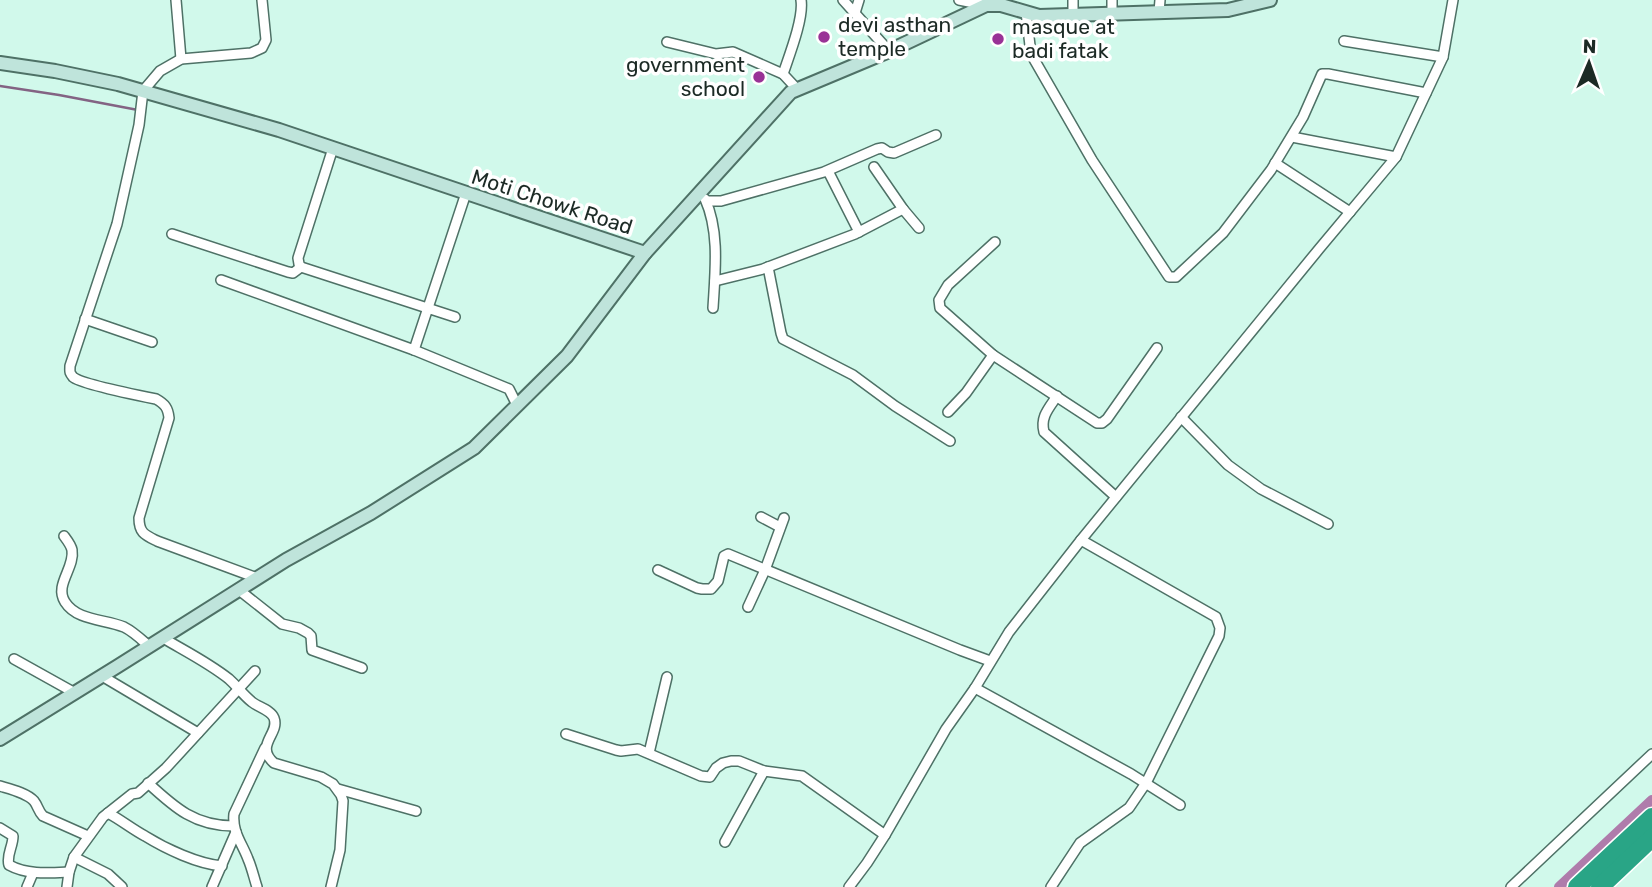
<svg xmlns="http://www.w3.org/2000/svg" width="1652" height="887" viewBox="0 0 1652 887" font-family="Rubik,sans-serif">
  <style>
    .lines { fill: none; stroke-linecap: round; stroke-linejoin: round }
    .stream { stroke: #836383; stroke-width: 2.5 }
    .canal { stroke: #af7cab; stroke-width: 10 }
    .street-casing { stroke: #4e7166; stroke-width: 12 }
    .secondary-casing { stroke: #4e7166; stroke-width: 16 }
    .highway-casing { stroke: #fff; stroke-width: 21 }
    .street { stroke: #fff; stroke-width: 9 }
    .secondary { stroke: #bfe4db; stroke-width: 12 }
    .highway { stroke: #29a586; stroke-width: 18 }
    .poi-dot { fill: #993296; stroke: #fff; stroke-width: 2.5 }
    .labels { text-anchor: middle; stroke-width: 7; stroke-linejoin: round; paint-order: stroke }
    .poi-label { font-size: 21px; fill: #1c2a25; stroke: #fff; text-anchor: start }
    .street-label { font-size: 21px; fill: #1c2a25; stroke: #fff }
  </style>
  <rect width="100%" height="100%" fill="#d1f9eb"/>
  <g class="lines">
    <!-- stream -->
    <polyline class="stream" points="0,86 59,95 138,110"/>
    <!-- canal -->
    <polyline class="canal" points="1559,887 1652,800"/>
    <defs>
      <g id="street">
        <polyline points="176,0 181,59"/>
        <polyline points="843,0 889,51"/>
        <polyline points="959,0 984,5"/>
        <polyline points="1026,12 1031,54 1092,160 1169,277 1176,277 1223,233 1271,170 1303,117 1322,74 1328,74 1426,93"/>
        <polyline points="1159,12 1160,0"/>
        <polyline points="855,13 859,0"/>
        <polyline points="1112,14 1112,0"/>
        <polyline points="1073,15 1073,0"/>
        <polyline points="1344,41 1443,57"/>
        <polyline points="667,42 716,54 733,52 783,74 797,89"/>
        <path d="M783,74C789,56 804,18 801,0"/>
        <polyline points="1292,137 1396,157"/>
        <polyline points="333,148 298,258 299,264 301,267 455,317"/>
        <polyline points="1275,163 1350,212"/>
        <polyline points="828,171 859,232"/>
        <polyline points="466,193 414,350 509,389 517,405"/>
        <path d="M705,199C720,232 715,273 713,308"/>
        <polyline points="707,201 721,201 824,172 877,149 882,148 888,152 894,153 936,135"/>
        <polyline points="903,209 919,228"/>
        <polyline points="172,234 288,272 293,273 301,267"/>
        <polyline points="768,267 781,333 783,339 853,375 895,406 950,441"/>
        <polyline points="221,280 414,350"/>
        <polyline points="715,281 763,269 855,234 903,209 874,167"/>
        <polyline points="85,319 152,342"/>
        <polyline points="993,355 1097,423 1102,423 1107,419 1157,348"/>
        <path d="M1057,396C1049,408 1040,417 1044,432L1116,497"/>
        <polyline points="948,412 966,393 993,355 940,308 939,300 948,285 995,242"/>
        <polyline points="1181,417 1228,465 1261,489 1328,524"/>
        <polyline points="761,517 780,527"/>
        <path d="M64,536C67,540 71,545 72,550C75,568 54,585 65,602C77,621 105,619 124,627C134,632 142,640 150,647"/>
        <polyline points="658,570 697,588 702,589 711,589 718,581 724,556 728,554 960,650 990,661"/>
        <path d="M257,578L157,541C145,535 139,533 139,518L169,418C168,408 165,404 156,399C141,396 81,384 73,377C69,372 70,372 70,366L117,224L139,125L143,91L160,71L181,59L251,53L262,48L266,40L262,0"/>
        <polyline points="239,590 282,624 299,628 308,633 311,636 312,650 362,668"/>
        <polyline points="748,607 765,570 784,518"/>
        <path d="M163,638C185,651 209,663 229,679C237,686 243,695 252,702C258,707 271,710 274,718C280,734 254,745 274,763L321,777L333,784L341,795L343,801L340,850L331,887"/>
        <polyline points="14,659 75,693"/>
        <polyline points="102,676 198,733"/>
        <polyline points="975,688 1131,774 1180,805"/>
        <polyline points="566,734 616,750 621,751 638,749 701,776 710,777 716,768 723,763 731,761 739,761 764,771 802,776 885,835"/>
        <polyline points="649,753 667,677"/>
        <path d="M148,783C175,808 195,826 234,826"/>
        <path d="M0,786C10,789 27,793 34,801C38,806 38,811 43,816L88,836"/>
        <polyline points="338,789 416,811"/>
        <path d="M108,813C121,820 132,829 145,836C166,849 198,864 222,866"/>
        <path d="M0,828L13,836C13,847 6,855 9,865C27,875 49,873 69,872"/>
        <polyline points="725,842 764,771"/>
        <polyline points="74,857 108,874 122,887"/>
        <polyline points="27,887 33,873"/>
        <polyline points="67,887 69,872 74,857 103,817 132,794 138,793 166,768 255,671"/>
        <polyline points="212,887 236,832"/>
        <path d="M257,887C254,878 252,868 248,859C242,843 232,832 234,814L265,748"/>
        <polyline points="849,887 867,863 885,835 946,729 975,688 1009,632 1081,540 1319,249 1396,157 1443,57 1453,0"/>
        <polyline points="1051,887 1080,843 1129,808 1146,783 1219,636 1220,628 1216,617 1081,540"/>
        <polyline points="1511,887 1652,754"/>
      </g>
      <g id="secondary">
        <polyline points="0,63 55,71 118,84 279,130 645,253 791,92 889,51 986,5 1001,5 1039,16 1228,10 1270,0"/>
        <polyline points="0,739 118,666 286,560 371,513 474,448 567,356 645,253"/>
      </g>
      <g id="highway">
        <polyline points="1577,887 1652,817"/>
        <polyline points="1600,887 1652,838"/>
      </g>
    </defs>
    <!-- street casing -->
    <use href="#street" class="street-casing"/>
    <!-- secondary casing -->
    <use href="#secondary" class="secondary-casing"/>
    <!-- highway casing -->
    <use href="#highway" class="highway-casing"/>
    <!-- street -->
    <use href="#street" class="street"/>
    <!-- secondary -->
    <use href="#secondary" class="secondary"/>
    <!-- highway -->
    <use href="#highway" class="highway"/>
  </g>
  <!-- markers -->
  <g class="poi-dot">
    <circle cx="824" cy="37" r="7"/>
    <circle cx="998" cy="39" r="7"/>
    <circle cx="759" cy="77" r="7"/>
  </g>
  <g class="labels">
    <!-- poi labels -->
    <g class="poi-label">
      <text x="838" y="32">devi asthan<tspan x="838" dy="24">temple</tspan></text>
      <text x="1012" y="34">masque at<tspan x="1012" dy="24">badi fatak</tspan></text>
      <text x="745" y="72" text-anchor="end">government<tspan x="745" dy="24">school</tspan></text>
    </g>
    <!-- street labels -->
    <g class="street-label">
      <text transform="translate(552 202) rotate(18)" y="7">Moti Chowk Road</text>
    </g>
  </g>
  <!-- north arrow -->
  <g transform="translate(1589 63) rotate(2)" stroke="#ffffff" stroke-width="5" paint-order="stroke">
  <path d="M0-5L12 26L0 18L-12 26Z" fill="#1c2a25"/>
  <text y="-10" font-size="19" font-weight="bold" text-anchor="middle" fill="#1c2a25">N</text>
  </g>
</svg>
